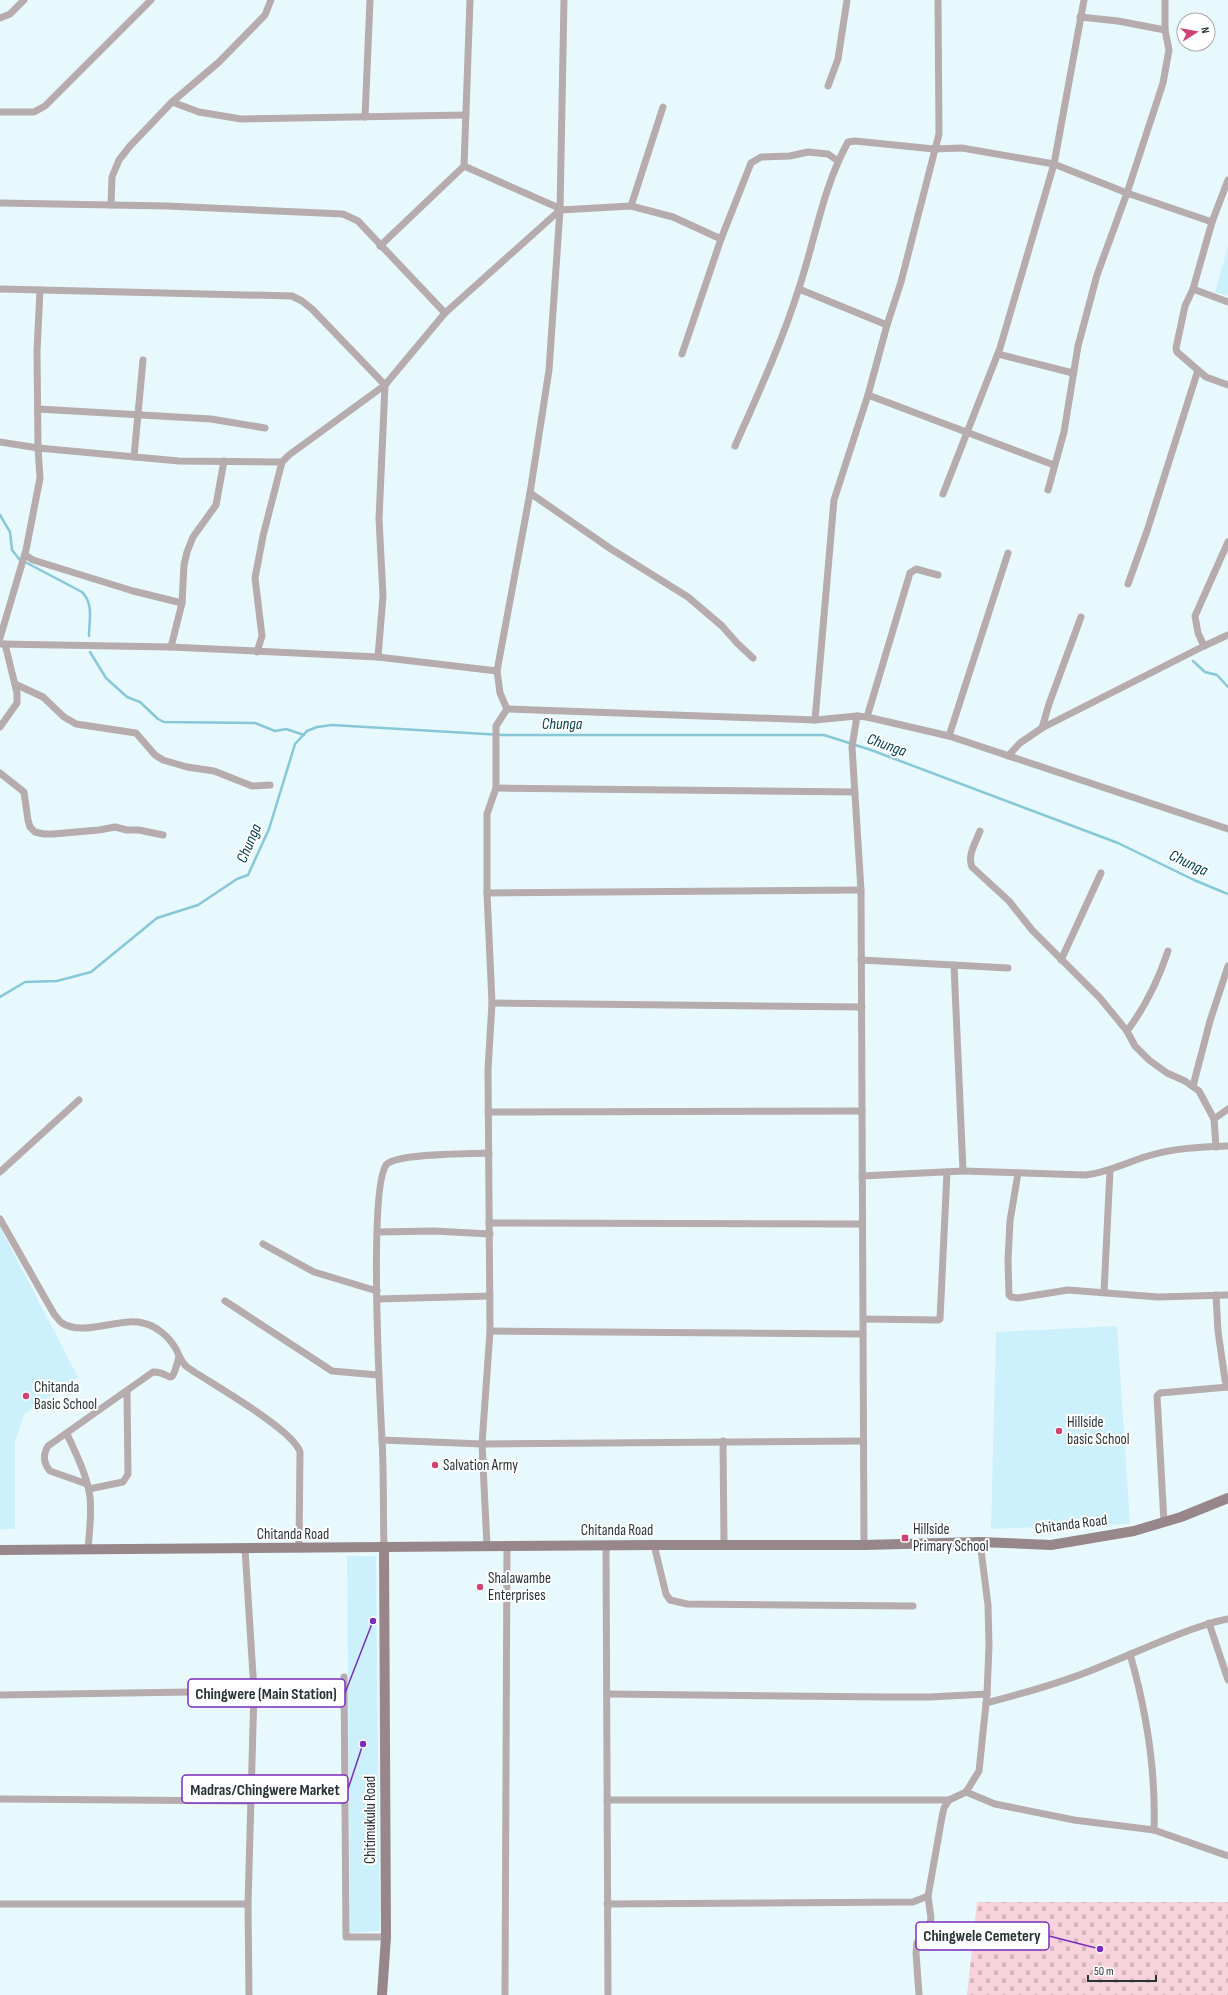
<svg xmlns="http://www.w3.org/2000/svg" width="1228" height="1995" viewBox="0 0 1228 1995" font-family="'Sofia Sans Condensed',sans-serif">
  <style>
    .built { fill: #cdf1fc }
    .cemetery { fill: url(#cemetery-stones) }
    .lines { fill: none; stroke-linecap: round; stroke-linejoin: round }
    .stream { stroke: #86c7d8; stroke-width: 2.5 }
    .street { stroke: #b6abad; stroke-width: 7 }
    .secondary { stroke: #97878a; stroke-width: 10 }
    .poi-dot { fill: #cf4272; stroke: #fff; stroke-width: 1.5 }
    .labels { text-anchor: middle; stroke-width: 4; stroke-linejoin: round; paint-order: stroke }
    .poi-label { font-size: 15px; fill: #293336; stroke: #fff; text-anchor: start }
    .street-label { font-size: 15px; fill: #293336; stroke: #fff }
    .water-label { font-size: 16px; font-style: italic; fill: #03414e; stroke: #fff }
    .leader { fill: none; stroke: #7b2cbf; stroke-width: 1.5 }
    .callout-dot { fill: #7b2cbf; stroke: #fff; stroke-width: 1.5 }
    .callout { fill: #fff; stroke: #7b2cbf; stroke-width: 1.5 }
    .callout-label { font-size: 16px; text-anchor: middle; font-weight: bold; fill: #293336 }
  </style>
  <defs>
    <pattern id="cemetery-stones" width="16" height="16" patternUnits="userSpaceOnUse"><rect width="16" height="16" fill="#f7d2da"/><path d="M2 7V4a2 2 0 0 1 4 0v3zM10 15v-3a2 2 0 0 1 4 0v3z" fill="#d4b5bc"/></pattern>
  </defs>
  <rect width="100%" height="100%" fill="#e8f9fd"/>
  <!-- built -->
  <g class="built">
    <polygon points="1228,246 1228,296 1215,292"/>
    <polygon points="0,1227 78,1377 24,1414 15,1442 15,1529 0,1529"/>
    <polygon points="1117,1326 1130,1524 991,1529 996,1332"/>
    <polygon points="347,1556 376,1556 380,1931 350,1933"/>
  </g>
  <!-- cemetery -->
  <polygon class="cemetery" points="977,1902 1228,1902 1228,1995 967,1995"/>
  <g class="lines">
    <!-- stream -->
    <g class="stream">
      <polyline points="0,515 10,532 12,550 20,560"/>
      <path d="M27,563L82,592C94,604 89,620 89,636"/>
      <polyline points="90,652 106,678 127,697 140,702 158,719 164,722 255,723 275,731 286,729 304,735"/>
      <polyline points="1193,661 1205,672 1217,675 1228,687"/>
      <polyline points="0,997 25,982 57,981 91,972 157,918 198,905 237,879 248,875 269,829 295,744 307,731 317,727 332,725 502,735 824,735 871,750 1118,843 1194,880 1228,894"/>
    </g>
    <!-- street -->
    <g class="street">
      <polyline points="1080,17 1118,21 1165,30"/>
      <polyline points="0,18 10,14 24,0"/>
      <polyline points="828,86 838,59 847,0"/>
      <polyline points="172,102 199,112 241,119 466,115"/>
      <polyline points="0,112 34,112 45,106 151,0"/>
      <polyline points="365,117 370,0"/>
      <polyline points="464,166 559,208"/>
      <polyline points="1228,180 1212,222 1193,289 1228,302"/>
      <polyline points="0,203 167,206 343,214 358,221 445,313"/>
      <polyline points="111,205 112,177 119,160 130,146 172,102 219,62 265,15 271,0"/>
      <polyline points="631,206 663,107"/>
      <polyline points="380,246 464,166 470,0"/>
      <polyline points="0,289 292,296 302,301 312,309 385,385 379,519 383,596 378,657"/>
      <polyline points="799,289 887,325"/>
      <polyline points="1193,289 1185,306 1176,348 1177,352 1206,377 1228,385"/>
      <polyline points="682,354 721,239 751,163 761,157 790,156 808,152 828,154 838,161"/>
      <polyline points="998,354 1073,373"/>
      <polyline points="868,395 1054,465"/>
      <polyline points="38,409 211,419 265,428"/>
      <polyline points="0,442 38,448 179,461 282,462"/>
      <path d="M735,446C758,394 782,342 799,288C815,240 823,187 848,142L855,141L934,149L962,148L1054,164L1127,193L1212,222"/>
      <polyline points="134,457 143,360"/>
      <polyline points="1048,490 1064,432 1078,346 1097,275 1127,193 1163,83 1169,50 1165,30 1165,0"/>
      <polyline points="530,493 611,549 688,597 722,626 737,643 753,658"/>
      <polyline points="943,494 1000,348 1054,164 1084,0"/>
      <polyline points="25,555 33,560 133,591 182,603"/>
      <polyline points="1128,584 1147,531 1198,370"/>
      <polyline points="0,638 26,550 40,478 38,448 37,351 40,290"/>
      <polyline points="0,644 171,647 378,657 497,671"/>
      <polyline points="1204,646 1198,633 1195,616 1228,542"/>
      <polyline points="171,647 182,603 184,565 187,552 193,537 216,505 224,461"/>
      <polyline points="257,652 262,636 255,578 263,536 282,462 289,455 385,385 445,313 560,210 631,206 673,217 721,239"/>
      <polyline points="15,684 43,697 64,717 76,724 136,733 155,755 163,760 187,767 214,771 252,786 270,785"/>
      <polyline points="507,709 815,720 857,716 867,717 949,736 1228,829"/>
      <polyline points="507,709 500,693 497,671 530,493 549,370 560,210 564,0"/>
      <polyline points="857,716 852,747 861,890 864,1545"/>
      <polyline points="867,717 910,573 916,569 938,575"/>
      <polyline points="815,720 834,500 868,395 887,325 901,282 939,134 938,0"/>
      <polyline points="0,727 17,703 17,693 5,644"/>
      <polyline points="1042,728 1049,704 1081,617"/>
      <polyline points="949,736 1008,553"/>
      <polyline points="1008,756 1020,743 1042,728 1204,646 1228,635"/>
      <polyline points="0,773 24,792 28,820 30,827 35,832 44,834 53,834 99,830 115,827 127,830 139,830 163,835"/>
      <polyline points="496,788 855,792"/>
      <path d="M980,831C976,842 967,855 972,867L1009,901L1032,930L1100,998L1127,1031L1135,1046L1149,1060L1167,1073L1185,1081L1199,1091L1214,1119L1216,1147"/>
      <polyline points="487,893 861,890"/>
      <polyline points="861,960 1008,968"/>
      <polyline points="1061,960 1101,873"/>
      <polyline points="492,1003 862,1007"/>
      <path d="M1127,1031C1146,1006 1158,981 1168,951"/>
      <polyline points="1193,1086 1210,1021 1228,966"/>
      <polyline points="488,1112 862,1111"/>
      <polyline points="1214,1119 1228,1109"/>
      <path d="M963,1171L1086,1175C1109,1172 1127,1162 1148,1156C1174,1148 1201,1147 1228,1146"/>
      <polyline points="0,1172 79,1100"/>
      <polyline points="1018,1173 1010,1221 1008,1260 1009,1295 1011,1297 1018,1298 1068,1290 1158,1297 1228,1295"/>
      <polyline points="862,1176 963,1171 954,965"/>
      <path d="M0,1219L54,1314C57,1317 59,1321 62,1323C83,1337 119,1317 143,1323C157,1326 169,1337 176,1349C179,1355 181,1362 187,1367C210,1383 293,1429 300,1452L299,1549"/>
      <polyline points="489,1223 861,1224"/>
      <polyline points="378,1232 434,1231 490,1234"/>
      <polyline points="263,1244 314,1272 377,1291"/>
      <polyline points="1104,1292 1110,1170"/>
      <polyline points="1216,1295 1218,1331 1225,1380 1228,1387"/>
      <polyline points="377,1299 490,1296"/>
      <polyline points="225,1301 332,1371 378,1375"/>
      <polyline points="863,1319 938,1320 940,1319 947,1172"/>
      <polyline points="490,1331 863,1334"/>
      <path d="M67,1434C76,1454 87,1475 90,1497C92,1515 89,1533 88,1550"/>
      <polyline points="382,1440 482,1444 863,1441"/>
      <polyline points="723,1441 724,1544"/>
      <path d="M87,1484L50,1471C43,1463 43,1454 48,1446L153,1372C172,1371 170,1391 179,1357"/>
      <polyline points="89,1489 123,1482 128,1474 127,1392"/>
      <polyline points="1164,1522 1157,1396 1160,1393 1228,1387"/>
      <polyline points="606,1545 608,1995"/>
      <polyline points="654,1545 666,1594 670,1600 687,1604 913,1606"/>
      <polyline points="487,1546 482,1444 490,1331 488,1070 492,1003 487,893 487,814 496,788 496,726 507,709"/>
      <path d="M384,1548C383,1512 384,1475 382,1439C380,1400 368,1184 387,1164C398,1153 471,1154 489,1153"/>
      <polyline points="245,1549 254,1691 248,1904 249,1995"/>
      <polyline points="1209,1623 1228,1680"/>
      <path d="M1130,1654C1147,1713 1156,1769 1154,1830"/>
      <polyline points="344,1677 346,1937 386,1937"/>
      <polyline points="608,1694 887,1697 930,1697 987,1694"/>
      <polyline points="0,1695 254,1691"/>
      <path d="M986,1703C1025,1693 1065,1682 1102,1666C1132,1654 1160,1641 1190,1630C1202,1626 1215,1621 1228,1619"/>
      <polyline points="966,1792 995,1804 1074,1820 1154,1830 1228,1856"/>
      <polyline points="0,1799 251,1801"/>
      <polyline points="607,1800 949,1800"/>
      <polyline points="0,1904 248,1904"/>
      <polyline points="607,1904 913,1902 928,1896"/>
      <polyline points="505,1995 507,1546"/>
      <polyline points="919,1995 916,1953 917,1943 929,1928 931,1918 928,1896 942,1817 944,1808 949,1800 966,1792 979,1771 987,1694 989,1646 988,1605 980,1542"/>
    </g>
    <!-- secondary -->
    <g class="secondary">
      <polyline points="0,1550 654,1545 864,1545 980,1542 1051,1545 1134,1531 1181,1517 1228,1498"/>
      <polyline points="382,1995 386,1937 384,1548"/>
    </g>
  </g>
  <!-- markers -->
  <g class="poi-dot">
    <circle cx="26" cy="1396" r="4"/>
    <circle cx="1059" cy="1431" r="4"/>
    <circle cx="435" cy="1465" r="4"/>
    <rect x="901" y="1534" width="8" height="8" rx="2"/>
    <circle cx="480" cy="1587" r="4"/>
  </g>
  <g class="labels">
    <!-- poi labels -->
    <g class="poi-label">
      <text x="34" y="1392">Chitanda<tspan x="34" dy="17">Basic School</tspan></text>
      <text x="1067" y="1427">Hillside<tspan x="1067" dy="17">basic School</tspan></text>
      <text x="443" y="1470">Salvation Army</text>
      <text x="913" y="1534">Hillside<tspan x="913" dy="17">Primary School</tspan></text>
      <text x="488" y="1583">Shalawambe<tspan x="488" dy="17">Enterprises</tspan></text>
    </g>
    <!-- street labels -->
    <g class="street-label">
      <text transform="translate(1071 1524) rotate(-7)" y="5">Chitanda Road</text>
      <text x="617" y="1535">Chitanda Road</text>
      <text x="293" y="1539">Chitanda Road</text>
      <text transform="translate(370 1820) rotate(-90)" y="5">Chitimukulu Road</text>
    </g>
    <!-- water labels -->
    <g class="water-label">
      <text x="562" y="729">Chunga</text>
      <text transform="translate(887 744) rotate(20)" y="6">Chunga</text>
      <text transform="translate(248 843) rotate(-67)" y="6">Chunga</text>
      <text transform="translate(1189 862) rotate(25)" y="6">Chunga</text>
    </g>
  </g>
  <!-- callouts -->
  <path class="leader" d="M373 1621L345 1693M363 1744L348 1789M1100 1949L1049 1936"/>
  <g class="callout-dot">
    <circle cx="373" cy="1621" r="4"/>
    <circle cx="363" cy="1744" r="4"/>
    <circle cx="1100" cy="1949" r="4"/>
  </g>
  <g class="callout">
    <rect x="188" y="1679" width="157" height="28" rx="4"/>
    <rect x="182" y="1775" width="166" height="28" rx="4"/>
    <rect x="916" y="1922" width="133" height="28" rx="4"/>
  </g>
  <g class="callout-label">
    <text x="266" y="1699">Chingwere (Main Station)</text>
    <text x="265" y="1795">Madras/Chingwere Market</text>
    <text x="982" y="1941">Chingwele Cemetery</text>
  </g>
  <!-- north arrow -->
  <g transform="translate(1196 32) rotate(79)"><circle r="19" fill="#ffffff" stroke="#a9adaf"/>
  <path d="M0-3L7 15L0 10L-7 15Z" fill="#cf4272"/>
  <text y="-6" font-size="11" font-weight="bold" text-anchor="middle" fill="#293336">N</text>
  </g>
  <!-- scale -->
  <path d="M1088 1975v6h68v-6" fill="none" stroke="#293336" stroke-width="2"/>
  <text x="1094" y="1975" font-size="12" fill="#293336" stroke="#ffffff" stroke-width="3" paint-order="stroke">50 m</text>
</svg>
